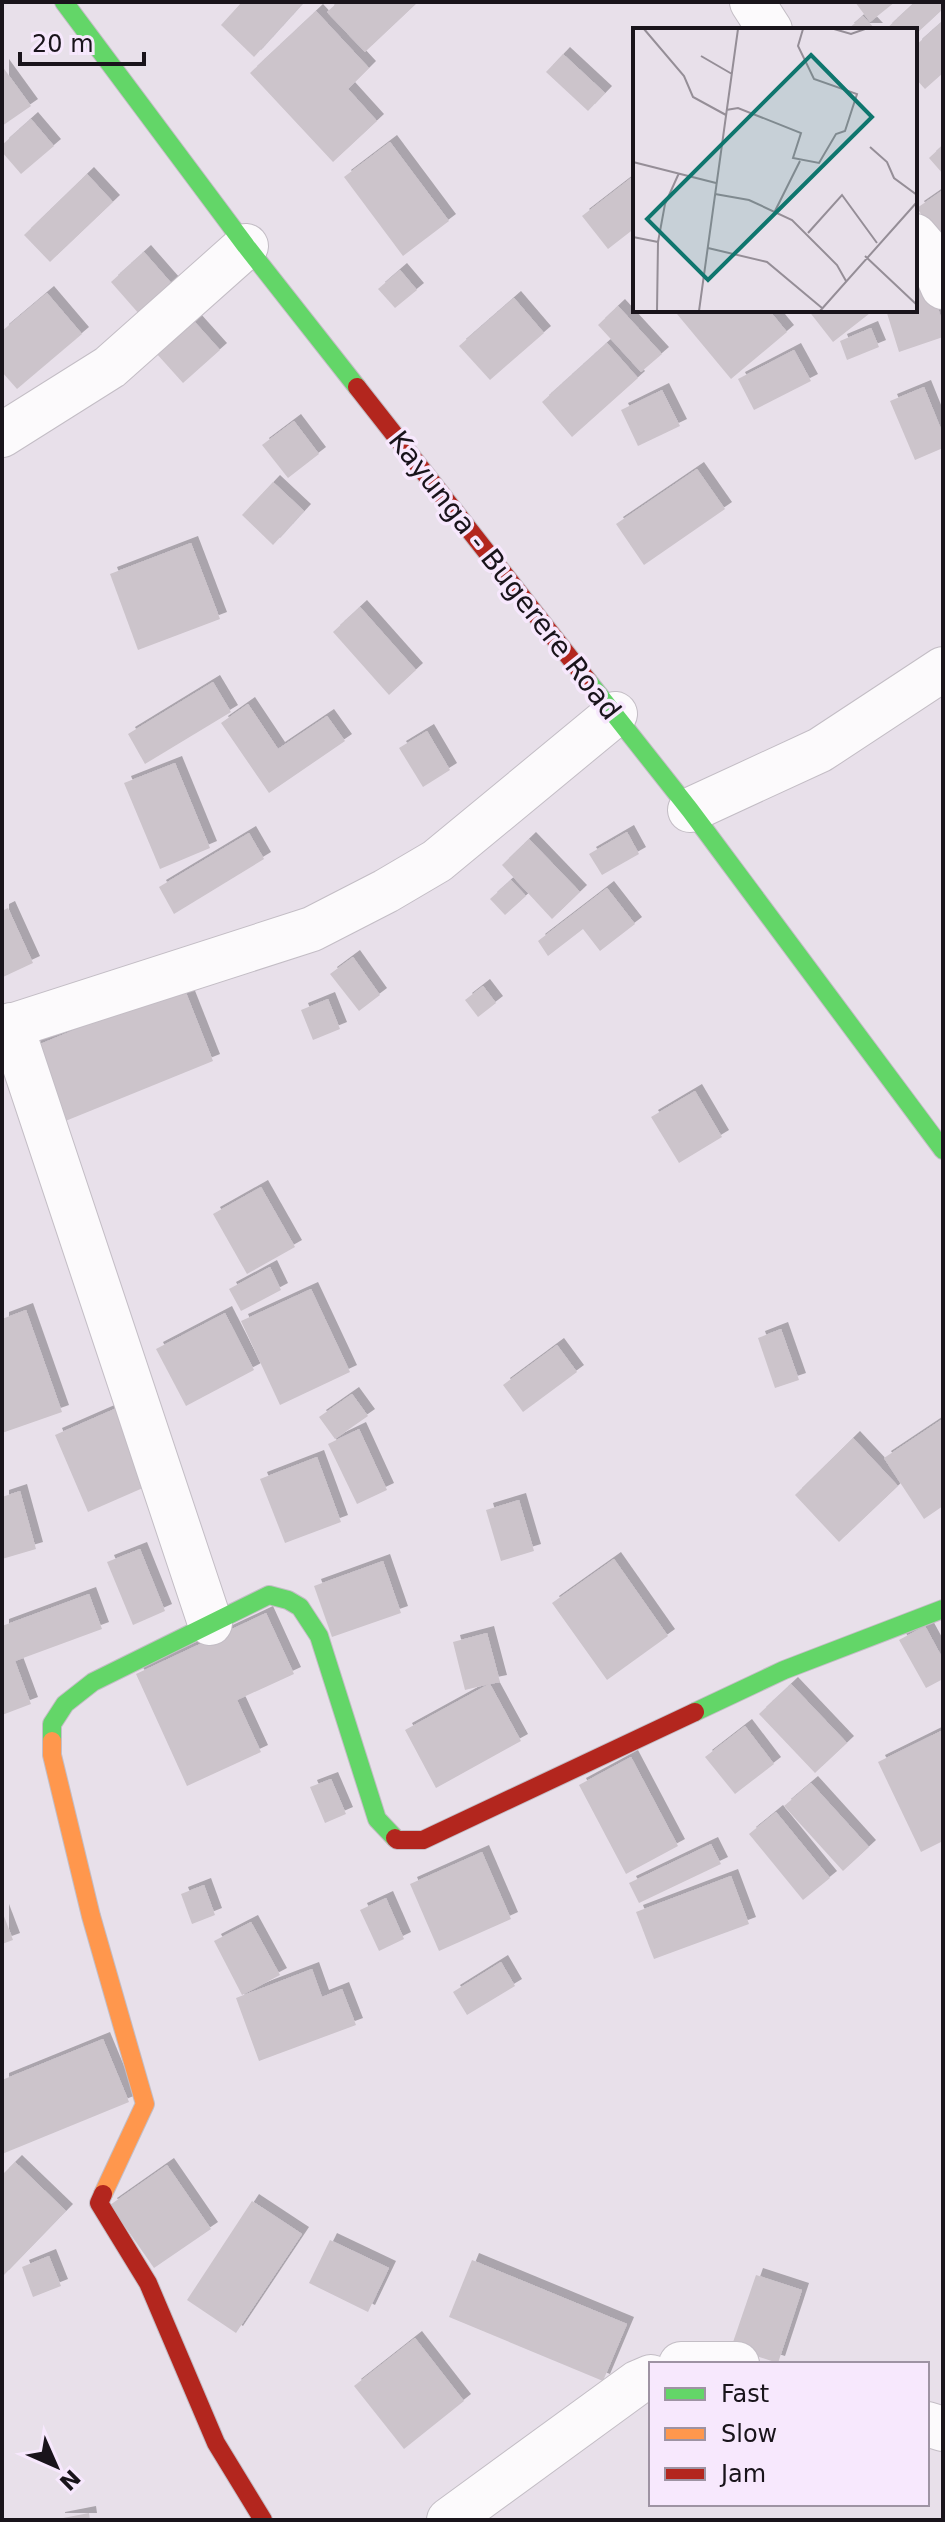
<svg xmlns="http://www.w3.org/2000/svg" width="945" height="2522" viewBox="0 0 945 2522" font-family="'DejaVu Sans',sans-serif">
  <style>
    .building { fill: #ccc4cb; filter: url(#shadow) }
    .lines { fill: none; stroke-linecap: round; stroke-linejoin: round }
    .street-casing { stroke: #c3bdc5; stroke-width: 46 }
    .fast-casing { stroke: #c3bdc5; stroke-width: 20 }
    .slow-casing { stroke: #c3bdc5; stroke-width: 20 }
    .jam-casing { stroke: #c3bdc5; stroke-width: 20 }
    .street { stroke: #fcfafc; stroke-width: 44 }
    .fast { stroke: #63d668; stroke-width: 18 }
    .slow { stroke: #ff974d; stroke-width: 18 }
    .jam { stroke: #b3261e; stroke-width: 18 }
    .labels { text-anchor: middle; stroke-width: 7; stroke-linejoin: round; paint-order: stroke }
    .street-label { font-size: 28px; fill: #19141b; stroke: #f7e8fd }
    .inset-road { fill: none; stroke: #958e97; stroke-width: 2 }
    .view { fill: #0f766e; fill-opacity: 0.15; stroke: #0f766e; stroke-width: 4 }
    .inset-edge { fill: none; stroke: #19141b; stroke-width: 4 }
  </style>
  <defs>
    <filter id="shadow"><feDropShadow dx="7" dy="-7" stdDeviation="0" flood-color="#0004"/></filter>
  </defs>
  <rect width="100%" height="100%" fill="#e8e0ea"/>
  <!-- building -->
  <g class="building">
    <polygon points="242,2 304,2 254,57 221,25"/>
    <polygon points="338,2 418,2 365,52 327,12"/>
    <polygon points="855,2 895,2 870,22"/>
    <polygon points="915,2 943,2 943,9 915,35 915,30 885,30"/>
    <polygon points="316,11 369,68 348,89 377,121 333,162 250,73"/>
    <polygon points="863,16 876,30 847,30"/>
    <polygon points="943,21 943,73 925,89 915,78 915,46"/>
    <polygon points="563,54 605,93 588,111 546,72"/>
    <polygon points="2,66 31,106 2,126"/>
    <polygon points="31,119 54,146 21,174 2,152 2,145"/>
    <polygon points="390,142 449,221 403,256 344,177"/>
    <polygon points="943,145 943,174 929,158"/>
    <polygon points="87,174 113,202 50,262 24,235"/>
    <polygon points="635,175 635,228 608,249 582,216"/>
    <polygon points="943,190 943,233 937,237 917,208"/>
    <polygon points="144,252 173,285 140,315 111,282"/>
    <polygon points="400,270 417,290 395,308 378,289"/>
    <polygon points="929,279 943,324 943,337 899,352 886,310 915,310 915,283"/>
    <polygon points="47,293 82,334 17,389 2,372 2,331"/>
    <polygon points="514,298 544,333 490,380 459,346"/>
    <polygon points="618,306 662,354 641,372 598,325"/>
    <polygon points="682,310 769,310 787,332 731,379 677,314"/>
    <polygon points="808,310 874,310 833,342"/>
    <polygon points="193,320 220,350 183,383 156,353"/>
    <polygon points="871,328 879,347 847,360 840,341"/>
    <polygon points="607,343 638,378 572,437 542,402"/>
    <polygon points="794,350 811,381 754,410 738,379"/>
    <polygon points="924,387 943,434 943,448 915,460 890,401"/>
    <polygon points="662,390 680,426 638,446 621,410"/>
    <polygon points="294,421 319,454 288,478 262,445"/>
    <polygon points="697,469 725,509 644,565 616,524"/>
    <polygon points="273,482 304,511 273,545 242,515"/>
    <polygon points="191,543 220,619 138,650 110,574"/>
    <polygon points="360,607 416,670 389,695 333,632"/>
    <polygon points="213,682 231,712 145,764 128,734"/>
    <polygon points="248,704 278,749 327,716 345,741 269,793 221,723"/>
    <polygon points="427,731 450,770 423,787 399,748"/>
    <polygon points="175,763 210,848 160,869 124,783"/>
    <polygon points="627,832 639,854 602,875 589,854"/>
    <polygon points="249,833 264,859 174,914 159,887"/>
    <polygon points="529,839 580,892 552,919 502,865"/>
    <polygon points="511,880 526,896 505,915 490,899"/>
    <polygon points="607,888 635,924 600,951 583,929 548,956 538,941"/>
    <polygon points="8,908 33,963 3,977 2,911"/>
    <polygon points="353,957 380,995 359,1011 330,974"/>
    <polygon points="183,985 213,1061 63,1122 33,1047"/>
    <polygon points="483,986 496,1003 478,1017 465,1000"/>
    <polygon points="328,999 340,1029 313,1040 301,1010"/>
    <polygon points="695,1091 722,1137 679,1163 651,1117"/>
    <polygon points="261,1187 295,1247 247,1274 213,1214"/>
    <polygon points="270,1267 281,1290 241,1311 229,1289"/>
    <polygon points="311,1289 350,1372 280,1405 241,1321"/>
    <polygon points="26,1310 62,1412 2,1433 2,1319"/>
    <polygon points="225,1313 254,1370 186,1406 156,1349"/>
    <polygon points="781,1329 799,1380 775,1388 758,1338"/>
    <polygon points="557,1345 577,1372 523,1412 503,1385"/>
    <polygon points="352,1394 368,1416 335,1439 319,1417"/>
    <polygon points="119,1407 152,1484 88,1512 55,1435"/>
    <polygon points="941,1420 943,1506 924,1519 884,1458"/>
    <polygon points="359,1429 387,1490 357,1504 328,1444"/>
    <polygon points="853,1438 898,1486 839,1542 795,1495"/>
    <polygon points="317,1457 341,1522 285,1543 260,1479"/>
    <polygon points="20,1491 36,1549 2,1559 2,1497"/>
    <polygon points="519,1500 534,1551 501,1561 486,1510"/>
    <polygon points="140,1549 165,1611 133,1625 107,1562"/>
    <polygon points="614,1559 668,1636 607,1680 552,1603"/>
    <polygon points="383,1561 401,1613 332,1637 314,1586"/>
    <polygon points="89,1594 102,1629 15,1661 31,1704 2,1715 2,1626"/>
    <polygon points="266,1613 294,1674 237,1700 261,1752 187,1786 136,1674"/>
    <polygon points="925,1626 943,1659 943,1679 926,1688 899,1640"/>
    <polygon points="487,1633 500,1682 490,1684 521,1741 436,1788 405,1730 489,1684 465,1690 453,1642"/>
    <polygon points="791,1684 847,1743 815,1773 759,1714"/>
    <polygon points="745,1726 774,1764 735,1794 705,1757"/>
    <polygon points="943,1730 943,1841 921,1852 878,1762"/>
    <polygon points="631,1757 678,1846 626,1874 579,1785"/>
    <polygon points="331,1779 346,1814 325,1823 310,1787"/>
    <polygon points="811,1783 869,1847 843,1871 784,1806"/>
    <polygon points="776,1812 830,1878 803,1900 749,1834"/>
    <polygon points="711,1844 721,1864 639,1903 629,1883"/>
    <polygon points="482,1852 511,1919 439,1951 410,1884"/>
    <polygon points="731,1876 749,1924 654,1959 636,1912"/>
    <polygon points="204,1885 215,1915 192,1924 181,1894"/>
    <polygon points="386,1898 404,1939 379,1951 360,1910"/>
    <polygon points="2,1911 13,1940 2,1944"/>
    <polygon points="251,1922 280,1975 242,1995 214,1941"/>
    <polygon points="501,1962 515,1986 467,2015 453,1992"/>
    <polygon points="312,1969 322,1997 342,1989 356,2025 259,2061 236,1998"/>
    <polygon points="103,2039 129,2102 2,2154 2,2080"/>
    <polygon points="15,2162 66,2211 2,2277 2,2175"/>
    <polygon points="167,2165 211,2229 154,2268 110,2205"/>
    <polygon points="252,2201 302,2234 236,2333 187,2300"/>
    <polygon points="330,2240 389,2268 368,2312 309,2283"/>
    <polygon points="49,2256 61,2286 33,2297 22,2267"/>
    <polygon points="472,2260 627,2324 603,2381 449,2317"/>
    <polygon points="756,2275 802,2290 778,2363 731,2348"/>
    <polygon points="415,2338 464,2401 404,2449 354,2386"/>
    <polygon points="89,2513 90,2520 58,2520 58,2519"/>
  </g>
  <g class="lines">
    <defs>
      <g id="street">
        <polyline points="752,2 770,30"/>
        <polyline points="915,236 927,250 943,287"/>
        <polyline points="2,435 110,367 246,246"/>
        <polyline points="690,810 820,750 943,669"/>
        <polyline points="11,1025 210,1623"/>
        <polyline points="2,1029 312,929 386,891 437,861 615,714"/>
        <polyline points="681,2364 737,2364"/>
        <polyline points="927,2424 943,2429"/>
        <polyline points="449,2520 637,2383 651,2377"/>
      </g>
      <g id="fast">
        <polyline points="64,2 246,246 357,387"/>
        <polyline points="588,681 690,810 943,1150"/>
        <polyline points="695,1712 784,1670 943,1609"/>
        <polyline points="52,1741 52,1724 65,1704 93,1682 269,1595 288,1600 300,1607 319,1636 377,1819 395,1838"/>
      </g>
      <polyline id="slow" points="52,1741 52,1755 91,1916 145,2104 103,2194"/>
      <g id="jam">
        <polyline points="357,387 588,681"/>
        <polyline points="395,1838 397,1840 423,1840 695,1712"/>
        <polyline points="103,2194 99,2203 148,2283 216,2443 263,2520"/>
      </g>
    </defs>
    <!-- street casing -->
    <use href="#street" class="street-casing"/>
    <!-- fast casing -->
    <use href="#fast" class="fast-casing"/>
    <!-- slow casing -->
    <use href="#slow" class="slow-casing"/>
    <!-- jam casing -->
    <use href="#jam" class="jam-casing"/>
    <!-- street -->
    <use href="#street" class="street"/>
    <!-- fast -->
    <use href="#fast" class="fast"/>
    <!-- slow -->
    <use href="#slow" class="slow"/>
    <!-- jam -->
    <use href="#jam" class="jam"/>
  </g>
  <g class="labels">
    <!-- street labels -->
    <g class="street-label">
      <text transform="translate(505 575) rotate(52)" y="10">Kayunga - Bugerere Road</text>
    </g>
  </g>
  <!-- overview -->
  <g transform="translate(633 28)">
    <rect width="284" height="284" fill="#e8e0ea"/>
    <path class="inset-road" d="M11,1L51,48L60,69L93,87M201,1L218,6L232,1M68,28L99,46M93,82L105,80L168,105L160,130L186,135L203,106L212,103L224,66L181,51L165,18L170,1M237,119L254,134L261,150L284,167M0,134L83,155M82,166L116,172L159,192L204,237L213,253M141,185L167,133M175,205L209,167L244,215M0,209L25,214M75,220L134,234L189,280M232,228L284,277M24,283L25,214L32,176L46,145M66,283L105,1M187,283L284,174"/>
    <path class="view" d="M178,27L239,89L75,252L14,191Z"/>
    <rect width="284" height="284" class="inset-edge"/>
  </g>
  <!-- border -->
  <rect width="945" height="2522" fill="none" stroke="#19141b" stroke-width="8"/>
  <!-- legend -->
  <rect x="649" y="2362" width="280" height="144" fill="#f7e8fd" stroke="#9e93a3" stroke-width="2"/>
  <rect x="665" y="2388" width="40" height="12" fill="#63d668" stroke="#9e93a3" stroke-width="2"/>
  <text x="721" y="2402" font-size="24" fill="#19141b">Fast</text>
  <rect x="665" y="2428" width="40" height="12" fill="#ff974d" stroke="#9e93a3" stroke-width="2"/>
  <text x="721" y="2442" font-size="24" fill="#19141b">Slow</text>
  <rect x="665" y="2468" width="40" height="12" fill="#b3261e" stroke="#9e93a3" stroke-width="2"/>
  <text x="721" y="2482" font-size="24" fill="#19141b">Jam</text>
  <!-- north arrow -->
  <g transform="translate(56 2466) rotate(135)" stroke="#f7e8fd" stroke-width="6" paint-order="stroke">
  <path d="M0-6L14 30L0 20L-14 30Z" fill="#19141b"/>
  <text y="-12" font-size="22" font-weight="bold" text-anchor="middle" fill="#19141b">N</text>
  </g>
  <!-- scale -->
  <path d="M20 52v12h124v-12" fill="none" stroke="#19141b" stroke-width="4"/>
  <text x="32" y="52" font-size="24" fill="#19141b" stroke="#f7e8fd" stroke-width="6" paint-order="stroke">20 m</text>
</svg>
